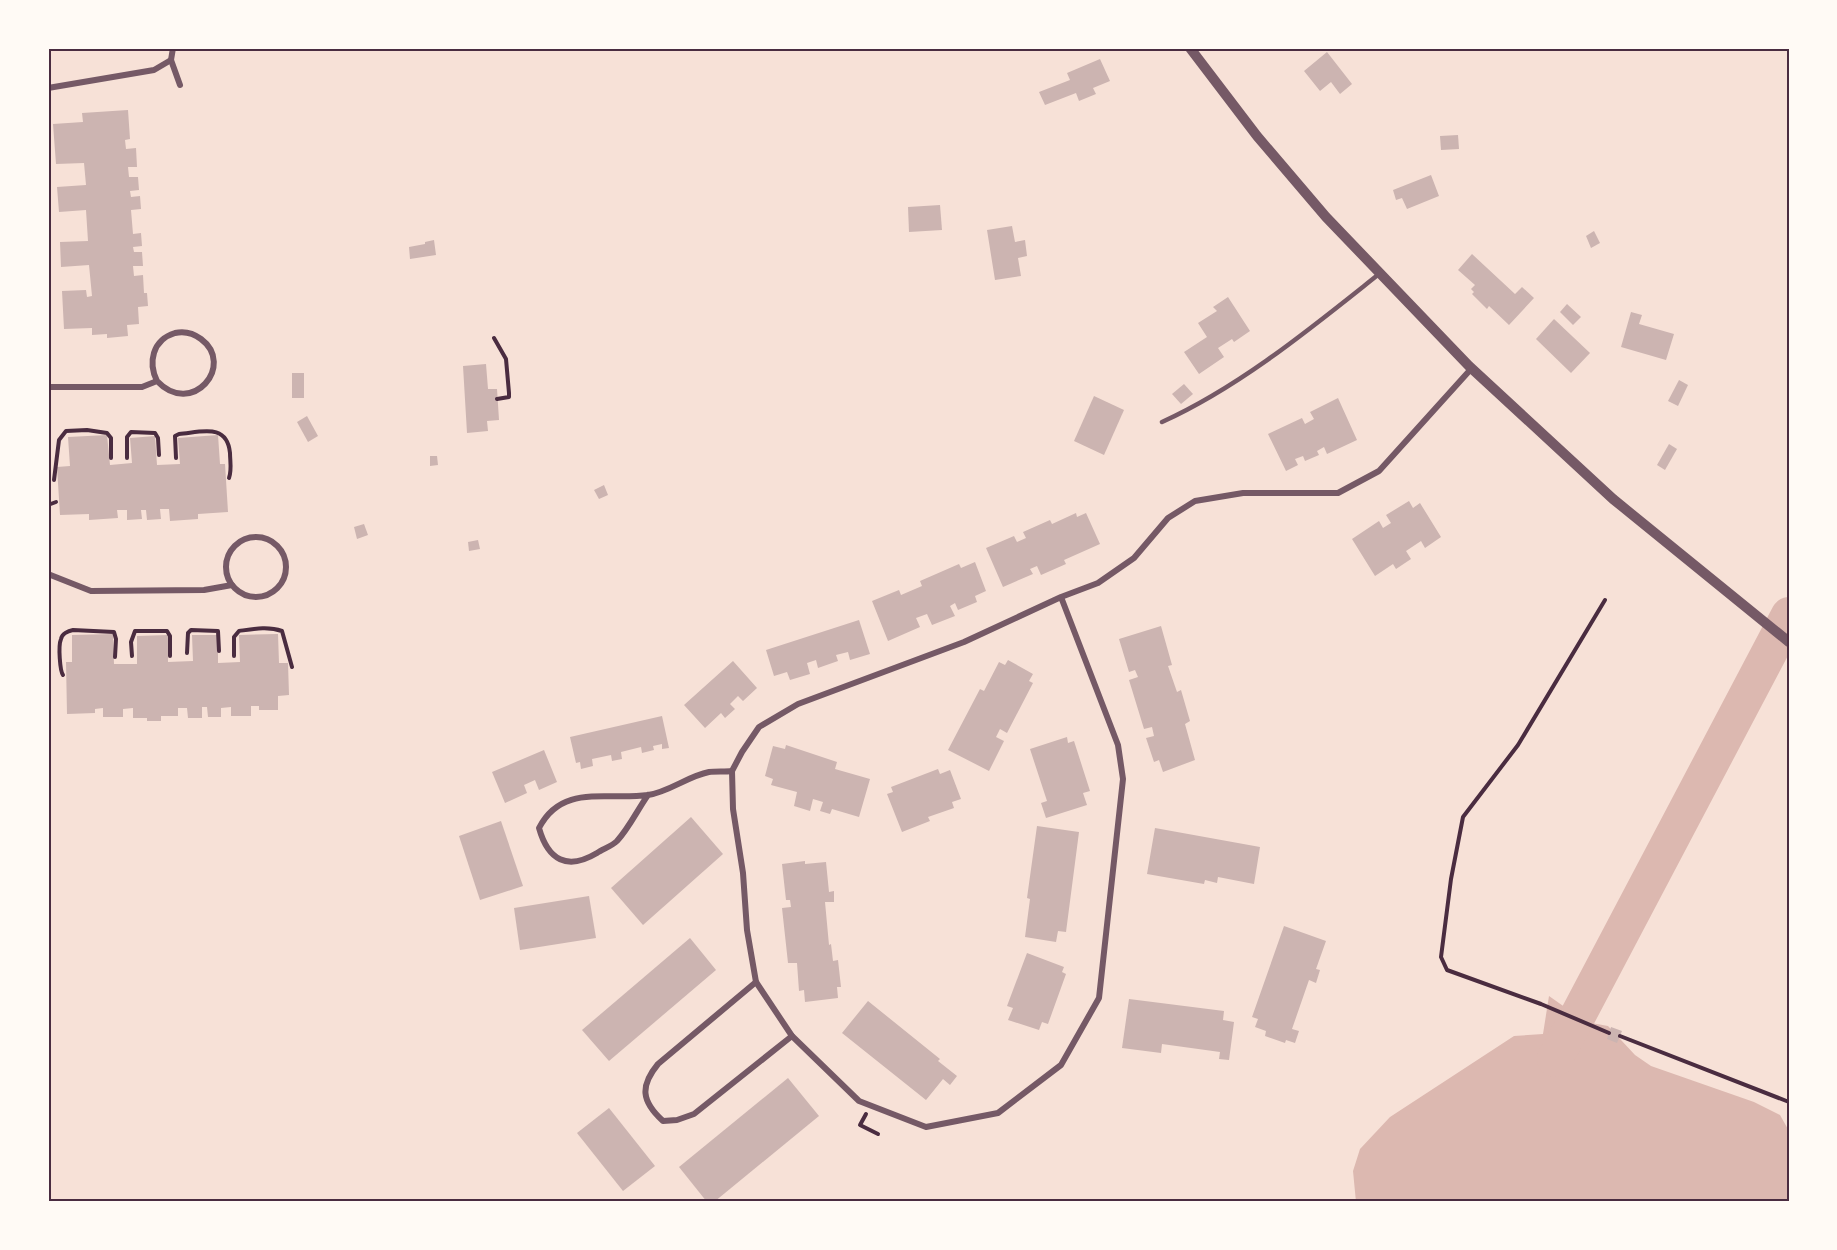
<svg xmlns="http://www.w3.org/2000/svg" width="1837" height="1250" viewBox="0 0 1837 1250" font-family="'Roboto Condensed',sans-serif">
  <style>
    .water { fill: #dcb8b0 }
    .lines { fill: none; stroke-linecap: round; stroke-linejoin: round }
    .river { stroke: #dcb8b0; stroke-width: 36 }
    .building { fill: #ccb4b1 }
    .path { stroke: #4a2c40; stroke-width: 4 }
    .service { stroke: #755966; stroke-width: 4.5 }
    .minor { stroke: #755966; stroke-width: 6 }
    .tertiary { stroke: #755966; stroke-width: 10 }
    .neatline { fill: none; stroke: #4a2c40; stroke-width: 2 }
  </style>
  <rect width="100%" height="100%" fill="#f7e1d7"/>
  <!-- water -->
  <polygon class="water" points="1549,996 1586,1022 1608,1026 1635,1055 1651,1066 1754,1102 1780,1115 1789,1131 1789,1202 1356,1202 1353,1171 1360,1149 1390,1117 1514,1036 1543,1034"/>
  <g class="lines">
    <!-- river -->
    <polyline class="river" points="1555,1059 1789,615"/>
  </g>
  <!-- building -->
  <g class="building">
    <polygon points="1327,52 1352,84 1340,94 1331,82 1320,91 1304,71"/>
    <polygon points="1100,59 1110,81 1093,88 1096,94 1079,101 1076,93 1045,105 1039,92 1070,80 1067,73"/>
    <polygon points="128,110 130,139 125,140 126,149 136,148 137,167 128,167 129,177 138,177 139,190 130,191 131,197 140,196 141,209 131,210 133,234 141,233 142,246 133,247 134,252 142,252 143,266 133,266 134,276 143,275 144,293 147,293 148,306 138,307 139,324 127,325 128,336 107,338 107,334 92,335 92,328 64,329 62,291 86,290 87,297 92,296 89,265 61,267 60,242 88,241 86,210 59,212 57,187 86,185 84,163 56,164 53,124 83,122 82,113"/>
    <polygon points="1458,135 1459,149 1441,150 1440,136"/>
    <polygon points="1431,175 1439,196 1407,209 1402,198 1396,200 1393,190"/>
    <polygon points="940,205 942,230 909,232 908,207"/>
    <polygon points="1012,226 1015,242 1025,240 1027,256 1018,258 1021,276 995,280 987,230"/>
    <polygon points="1594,231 1600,243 1591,248 1586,236"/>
    <polygon points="434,240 436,255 410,259 409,247 425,244 425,242"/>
    <polygon points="1472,254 1515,294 1522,287 1534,298 1509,325 1489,306 1487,309 1472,294 1474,292 1471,289 1475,285 1458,270"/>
    <polygon points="1228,297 1250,331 1234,342 1232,339 1218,348 1224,357 1199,374 1184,352 1207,337 1198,323 1217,311 1213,307"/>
    <polygon points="1567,304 1581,317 1573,325 1560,312"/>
    <polygon points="1631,312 1642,315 1639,324 1674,334 1666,360 1621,347"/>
    <polygon points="1554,319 1590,353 1571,373 1536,339"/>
    <polygon points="486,364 488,389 497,389 499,420 487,421 488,431 467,433 463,366"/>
    <rect x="292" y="373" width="12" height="25"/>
    <polygon points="1679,380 1688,385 1678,406 1668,401"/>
    <polygon points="1184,384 1193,394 1181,404 1172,394"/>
    <polygon points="1094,396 1124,410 1104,455 1074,441"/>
    <polygon points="1338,398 1357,440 1327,454 1324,447 1317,451 1319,455 1305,461 1303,456 1295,459 1298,465 1286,471 1268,434 1302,418 1305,424 1314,419 1310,412"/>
    <polygon points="307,416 318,436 308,442 297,422"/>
    <polygon points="107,435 110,465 132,463 130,438 155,436 157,465 180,464 178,438 218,435 220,464 225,464 228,512 198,514 198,519 170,521 169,509 160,509 161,519 147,520 146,510 141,510 142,519 127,520 127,510 117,510 118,518 89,520 89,514 60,515 57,467 70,466 68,437"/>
    <polygon points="1669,444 1677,449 1665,470 1657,465"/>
    <polygon points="430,456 437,456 438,465 430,466"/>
    <polygon points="604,485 608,495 599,499 594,490"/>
    <polygon points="1409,501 1413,508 1420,503 1441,537 1425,548 1421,541 1406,551 1411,559 1396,569 1393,564 1375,576 1352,539 1379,521 1383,528 1391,523 1386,515"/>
    <polygon points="1076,513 1077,517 1086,513 1100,544 1064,560 1066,564 1041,575 1037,566 1030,569 1033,574 1003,587 986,548 1014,536 1017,542 1026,538 1023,532 1050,520 1052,524"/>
    <polygon points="364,524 368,535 357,539 354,527"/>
    <polygon points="478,540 480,549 469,551 468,542"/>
    <polygon points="975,562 986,591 975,596 977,602 958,610 955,603 950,606 955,616 932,625 927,614 916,618 920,627 888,641 872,601 899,590 901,595 922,586 920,581 959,564 961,568"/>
    <polygon points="859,620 870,654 850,660 848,652 836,655 838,661 818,668 816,660 807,663 810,674 790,680 787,672 774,676 766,650"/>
    <polygon points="1161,626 1172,665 1168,666 1177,692 1181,690 1190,721 1185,724 1195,760 1163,772 1159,760 1154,762 1146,738 1154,736 1152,727 1144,729 1129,680 1138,677 1135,670 1129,672 1119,639"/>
    <polygon points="113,634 114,664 137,664 137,636 168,635 168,662 193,661 192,635 218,635 218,663 240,662 239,635 278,634 279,663 288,663 289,695 278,696 278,710 259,710 259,706 251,706 251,716 231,716 231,707 221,708 221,717 208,717 207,707 202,707 202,718 188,718 187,708 178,708 178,716 161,716 161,721 147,721 147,718 133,718 133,708 123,709 123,717 103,717 103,708 95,709 95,713 67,714 66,662 72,662 72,635"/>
    <polygon points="1008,660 1033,674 1029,681 1033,683 1007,733 1000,729 996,737 1004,741 989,771 948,750 980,689 984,691 999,662 1005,665"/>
    <polygon points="733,661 757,688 743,701 738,696 730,704 735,709 725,718 721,713 705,728 684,705"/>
    <polygon points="662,716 669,748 662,749 662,744 653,746 654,750 642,753 641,747 621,752 622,759 612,761 611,755 592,759 593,766 581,769 580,762 576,763 570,737"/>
    <polygon points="1067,737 1068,743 1074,741 1090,791 1083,793 1087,805 1046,818 1041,803 1047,801 1030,749"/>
    <polygon points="786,745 837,762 835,769 870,779 859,817 832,809 830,814 820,811 823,802 813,799 810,811 794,806 797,792 771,785 773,779 765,776 773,746 785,749"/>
    <polygon points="544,750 557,782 539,790 535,780 524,785 527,793 505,803 492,772"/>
    <polygon points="938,769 940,774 950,770 961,799 952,802 954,808 928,817 930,821 902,832 887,794 893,792 891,787"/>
    <polygon points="691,817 723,854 643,925 611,888"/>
    <polygon points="501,821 523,886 480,900 459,836"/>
    <polygon points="1037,826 1079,832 1066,932 1058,931 1056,942 1025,937 1030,899 1027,898"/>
    <polygon points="1155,828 1260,847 1254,884 1218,877 1217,883 1205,880 1204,884 1147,874"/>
    <polygon points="805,861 805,864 826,862 829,892 834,891 834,902 825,902 829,945 831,944 833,961 838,960 841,987 837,987 838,998 805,1002 804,990 799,991 797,963 788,963 782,908 791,907 790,900 786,900 782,864"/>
    <polygon points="589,896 596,938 520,950 514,908"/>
    <polygon points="1284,926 1326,941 1316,969 1320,970 1316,983 1309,980 1292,1029 1299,1031 1295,1043 1286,1040 1285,1043 1265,1036 1266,1031 1255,1027 1258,1019 1252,1017"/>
    <polygon points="690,938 716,970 609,1061 582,1030"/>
    <polygon points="1027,953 1064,967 1062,972 1066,974 1048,1024 1042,1022 1039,1030 1008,1020 1013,1008 1007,1006"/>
    <polygon points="1129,999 1224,1011 1223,1020 1234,1022 1229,1060 1219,1059 1220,1052 1162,1044 1161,1053 1122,1048"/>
    <polygon points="868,1001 940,1059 938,1061 957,1076 950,1085 943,1079 926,1100 842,1033"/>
    <polygon points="1611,1027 1622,1031 1617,1043 1607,1039"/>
    <polygon points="788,1078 819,1116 714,1202 707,1202 679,1167"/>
    <polygon points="609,1108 655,1166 623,1191 577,1133"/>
  </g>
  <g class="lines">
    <!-- path -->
    <g class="path">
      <polyline points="494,338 506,359 509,393 509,397 497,399"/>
      <polyline points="127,458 127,437 131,432 155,433 158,438 159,455"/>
      <path d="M176,458L175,436L179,434C202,432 227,423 230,453C230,461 232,470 229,478"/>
      <polyline points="54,480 59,440 66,431 87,430 107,433 111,438 111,458"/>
      <polyline points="48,505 56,502"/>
      <polyline points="1605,600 1518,745 1463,817 1451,879 1441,957 1447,970 1541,1004 1609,1033"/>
      <polyline points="187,653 188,633 191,630 218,631 219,651"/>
      <polyline points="132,656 131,642 135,631 167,631 170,636 170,656"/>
      <path d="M234,656V637L239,631C253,629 268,626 282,631L292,667"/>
      <path d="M63,675C60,671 58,646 61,639C62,634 68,631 73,630L114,632L116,639L115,657"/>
      <polyline points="1620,1036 1789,1102"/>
      <polyline points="866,1114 860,1125 878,1134"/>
    </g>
    <!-- service -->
    <path class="service" d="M1162,422C1241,386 1311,328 1379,274"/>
    <!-- minor -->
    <g class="minor">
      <polyline points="171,60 180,85"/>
      <polyline points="48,88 154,70 171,60 173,48"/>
      <path d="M48,387H142L157,381C192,418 236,365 201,339C193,333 184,331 175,333C152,340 148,363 157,381"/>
      <circle cx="256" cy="567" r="30"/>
      <polyline points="48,574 91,591 204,590 232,585"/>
      <polyline points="1061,597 1118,745 1123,779 1099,998 1061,1065 998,1113 926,1127 859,1101 792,1036 756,982 747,930 743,873 733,809 732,771 742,752 759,727 798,704 964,642 1061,597 1098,583 1134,558 1168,518 1195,501 1243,493 1338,493 1379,471 1471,369"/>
      <path d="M648,795C638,809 629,828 617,841C612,846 603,849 597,853C567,871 548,860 539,828C562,783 607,801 648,795C669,792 688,776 709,772C716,771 725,772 732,771"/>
      <path d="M756,982L658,1064C640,1086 641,1101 663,1121L677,1120L694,1114L792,1036"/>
    </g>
    <!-- tertiary -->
    <polyline class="tertiary" points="1190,48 1257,136 1326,217 1469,366 1613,499 1789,642"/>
  </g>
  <!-- border -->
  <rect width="1837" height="1250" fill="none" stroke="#fffaf5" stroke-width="99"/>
  <rect x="50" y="50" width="1738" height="1150" class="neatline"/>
</svg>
